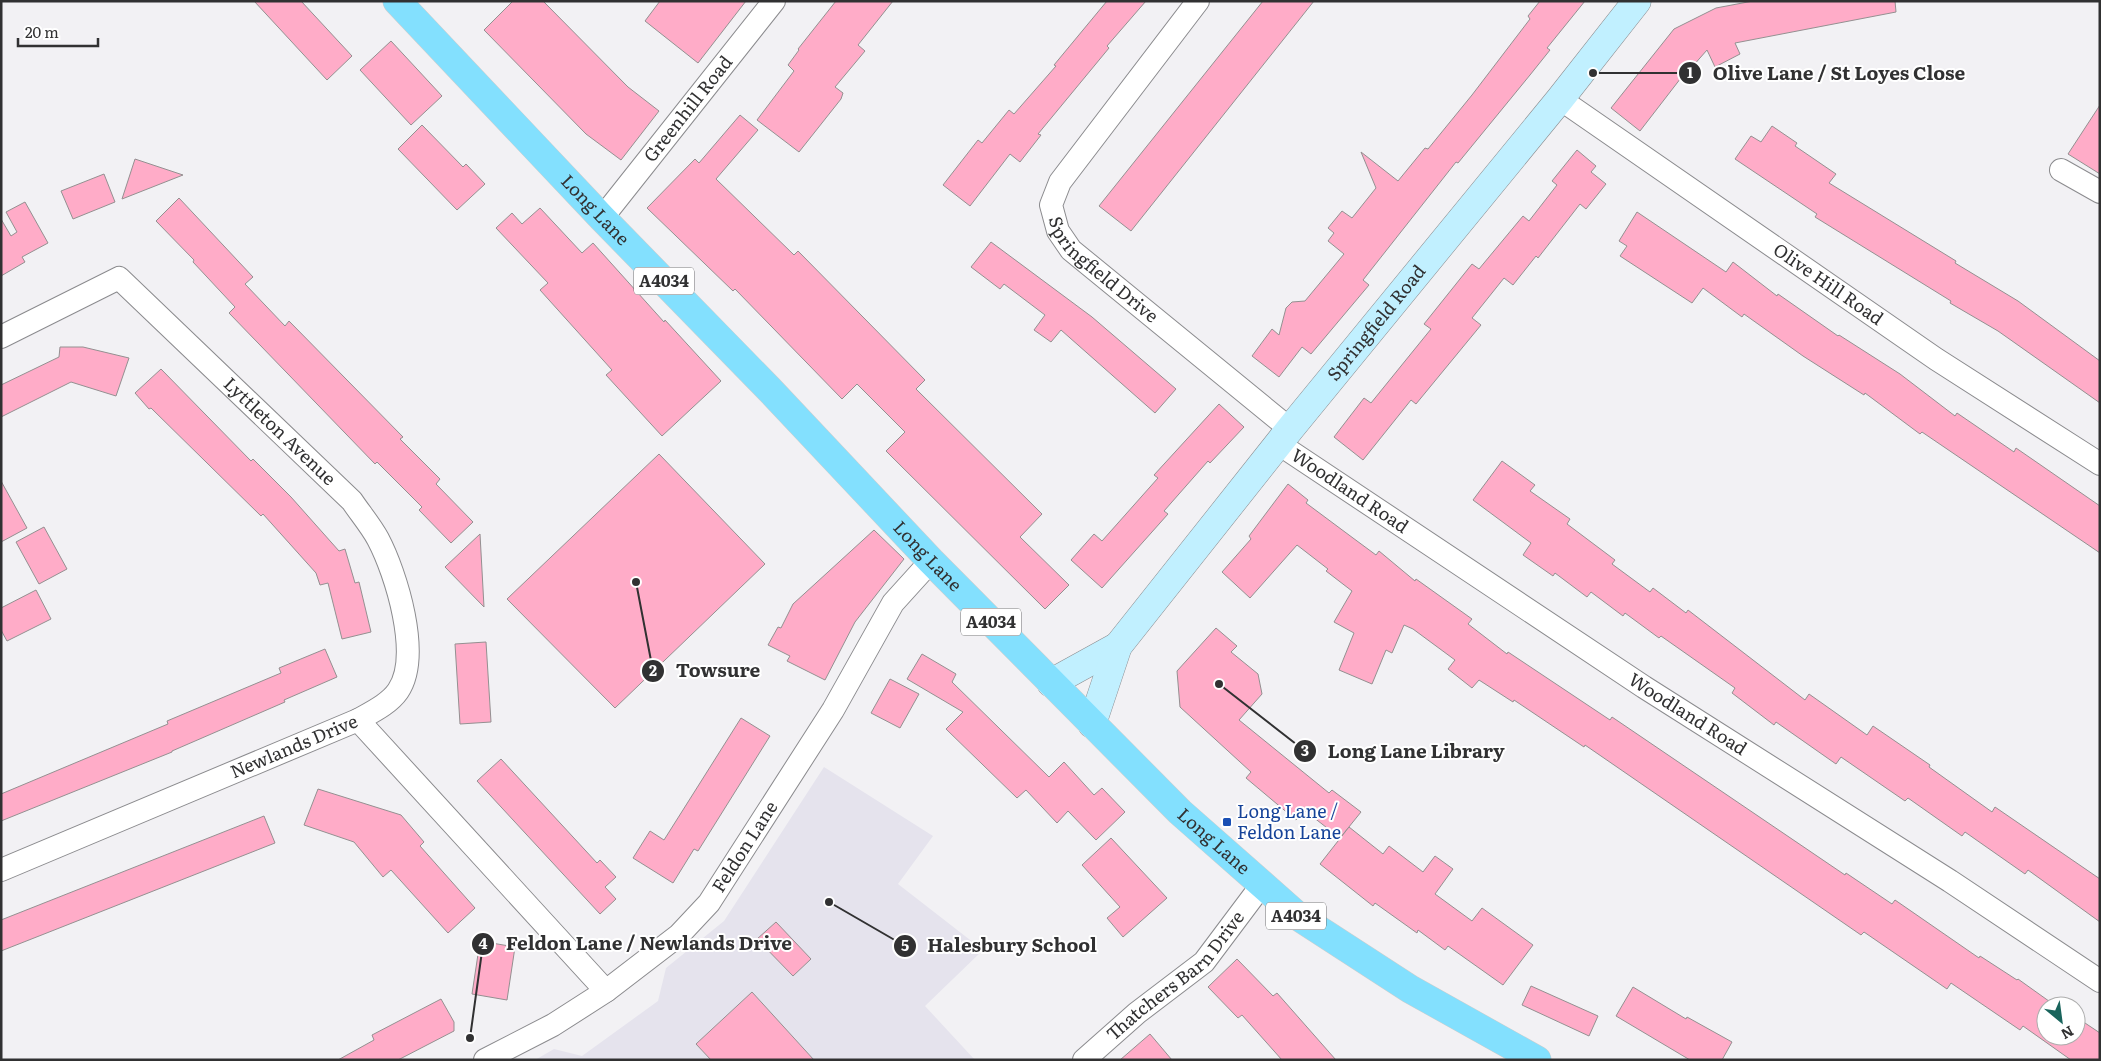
<svg xmlns="http://www.w3.org/2000/svg" width="2101" height="1061" viewBox="0 0 2101 1061" font-family="Literata,serif">
  <style>
    .built { fill: #e5e3ed }
    .building { fill: #ffacc8; stroke: #949091 }
    .lines { fill: none; stroke-linecap: round; stroke-linejoin: round }
    .street-casing { stroke: #8b8b8e; stroke-width: 24 }
    .secondary-casing { stroke: #8b8b8e; stroke-width: 29 }
    .primary-casing { stroke: #cecece; stroke-width: 29 }
    .street { stroke: #fff; stroke-width: 22 }
    .secondary { stroke: #c1f0ff; stroke-width: 28 }
    .primary { stroke: #83e0fe; stroke-width: 28 }
    .transit-dot { fill: #1a4fb4; stroke: #fff; stroke-width: 2 }
    .labels { text-anchor: middle; stroke-width: 4; stroke-linejoin: round; paint-order: stroke }
    .shield { fill: #fff; stroke: #6f6f70; stroke-width: 1 }
    .shield-label { font-size: 16px; font-weight: bold; fill: #313132 }
    .street-label { font-size: 18px; fill: #313132; stroke: #fff }
    .transit-label { font-size: 18px; fill: #164399; stroke: #fff; text-anchor: start }
    .leader { fill: none; stroke: #313132; stroke-width: 2 }
    .callout-dot { fill: #313132; stroke: #fff; stroke-width: 2 }
    .mark-label { font-size: 15px; text-anchor: middle; font-weight: bold; fill: #fff }
    .callout-label { font-size: 19px; text-anchor: middle; font-weight: bold; fill: #313132; stroke: #fff; stroke-width: 4; stroke-linejoin: round; paint-order: stroke }
  </style>
  <rect width="100%" height="100%" fill="#f2f1f4"/>
  <!-- built -->
  <polygon class="built" points="824,767 933,836 898,884 983,950 925,1006 975,1060 535,1060 554,1049 582,1056 658,1001 666,968 724,921"/>
  <!-- building -->
  <g class="building">
    <polygon points="254,1 301,1 352,56 327,80"/>
    <polygon points="513,1 543,1 628,87 659,111 621,160 586,134 484,30"/>
    <polygon points="660,1 746,1 698,63 645,21"/>
    <polygon points="836,1 893,1 858,45 865,51 835,87 843,93 841,99 799,152 757,120 794,71 788,65 799,50 798,49"/>
    <polygon points="1107,1 1146,1 1107,46 1109,48 1038,134 1041,135 1020,162 1010,154 970,206 943,185 978,140 982,143 1009,110 1014,114 1056,66 1054,65"/>
    <polygon points="1263,1 1314,1 1131,231 1099,206"/>
    <polygon points="1540,1 1585,1 1547,48 1550,50 1530,75 1458,163 1456,162 1363,280 1369,285 1311,354 1302,347 1279,377 1252,356 1272,329 1279,335 1286,308 1292,302 1305,301 1344,254 1328,241 1334,233 1328,228 1342,211 1352,218 1376,188 1361,152 1398,181 1425,148 1428,149 1472,95 1530,19 1528,16"/>
    <polygon points="1753,1 1895,1 1896,12 1735,43 1740,54 1715,67 1707,50 1685,75 1684,74 1640,131 1611,108 1674,29 1716,8"/>
    <polygon points="391,41 442,96 411,125 360,70"/>
    <polygon points="2100,105 2100,174 2068,154"/>
    <polygon points="740,115 758,130 716,179 794,255 798,251 925,380 916,389 1042,514 1020,537 1069,585 1045,609 886,451 905,432 857,384 842,399 735,289 733,291 647,208 695,159 699,163"/>
    <polygon points="422,125 463,167 466,164 485,184 457,210 398,149"/>
    <polygon points="1772,126 1797,143 1795,146 1836,174 1829,183 1956,261 1955,263 2018,301 2100,361 2100,403 1998,331 1950,303 1951,301 1815,217 1817,214 1735,159 1751,136 1761,142"/>
    <polygon points="1577,150 1596,166 1591,172 1606,184 1586,209 1580,204 1538,258 1536,256 1513,285 1504,278 1472,318 1481,325 1416,404 1411,400 1363,460 1334,437 1364,398 1371,403 1431,329 1424,324 1472,264 1479,269 1523,216 1529,221 1557,185 1552,181"/>
    <polygon points="135,159 183,175 122,199"/>
    <polygon points="104,174 115,202 73,219 61,191"/>
    <polygon points="179,198 253,277 245,284 285,326 289,321 403,437 400,439 440,479 436,484 473,522 451,543 419,510 422,507 377,462 375,464 229,313 235,307 193,262 194,260 156,221"/>
    <polygon points="25,202 48,243 22,257 25,262 1,276 1,219 11,236 17,232 6,212"/>
    <polygon points="540,208 582,253 593,243 664,322 665,320 721,381 662,436 606,375 612,370 540,290 548,283 496,228 512,213 522,224"/>
    <polygon points="1637,212 1726,272 1733,262 1777,296 1778,294 1838,336 1839,335 1900,374 1955,416 1957,413 2014,452 2016,448 2100,506 2100,553 1922,432 1920,434 1865,393 1864,395 1803,356 1744,314 1742,317 1703,288 1692,303 1620,256 1627,246 1619,241"/>
    <polygon points="991,242 1092,317 1176,389 1155,413 1061,330 1051,342 1034,330 1045,315 1004,284 1000,289 971,267"/>
    <polygon points="60,347 83,347 129,358 116,396 71,382 1,417 1,385 59,357"/>
    <polygon points="161,369 251,461 253,459 291,497 339,551 345,549 355,583 359,582 371,632 342,639 328,583 320,585 316,573 263,514 261,516 151,408 149,409 135,393"/>
    <polygon points="1219,404 1244,427 1210,463 1208,461 1164,511 1168,514 1102,588 1071,560 1094,534 1102,541 1158,478 1154,475"/>
    <polygon points="659,454 765,564 615,708 507,599"/>
    <polygon points="1502,461 1535,485 1530,491 1570,519 1567,524 1615,560 1612,564 1650,592 1653,588 1686,613 1688,610 1805,700 1809,694 1867,735 1873,726 1930,765 1929,767 1992,812 1995,807 2100,879 2100,922 2028,870 2025,874 1965,832 1962,836 1908,798 1905,801 1841,757 1836,764 1776,722 1774,725 1732,693 1735,688 1661,636 1659,638 1625,613 1623,616 1591,592 1587,597 1555,573 1553,576 1523,555 1531,543 1473,500"/>
    <polygon points="1,481 27,528 1,542"/>
    <polygon points="1288,484 1308,500 1306,503 1353,538 1376,555 1379,551 1415,581 1416,579 1472,619 1468,624 1507,654 1508,652 1610,720 1612,717 1845,875 1846,873 1892,904 1895,900 1979,958 1980,956 2017,980 2018,979 2053,1004 2055,1002 2060,1006 2046,1006 2046,1036 2076,1036 2076,1017 2100,1033 2100,1060 2071,1060 2023,1026 2020,1030 1951,983 1947,989 1864,932 1861,935 1585,745 1584,747 1514,700 1513,702 1479,680 1472,688 1448,669 1455,660 1413,629 1404,625 1392,653 1386,650 1372,684 1339,670 1354,633 1334,622 1352,591 1326,571 1328,569 1297,545 1250,598 1222,572 1251,539 1249,536"/>
    <polygon points="44,527 67,569 39,584 16,542"/>
    <polygon points="874,530 904,559 855,622 825,680 787,661 790,656 768,645 778,627 781,628 793,604"/>
    <polygon points="480,534 484,607 445,567"/>
    <polygon points="36,590 51,619 7,641 1,630 1,608"/>
    <polygon points="1216,628 1237,646 1231,652 1258,674 1262,694 1239,720 1329,793 1332,790 1361,812 1340,838 1304,810 1296,820 1246,778 1251,772 1180,707 1177,671"/>
    <polygon points="486,642 491,722 460,724 455,644"/>
    <polygon points="325,649 337,677 284,700 285,702 172,751 172,752 1,821 1,794 168,724 167,721 281,673 279,668"/>
    <polygon points="922,654 956,674 952,682 1049,777 1064,762 1094,795 1102,788 1125,812 1096,840 1068,811 1057,823 1026,790 1017,798 946,729 963,712 907,679"/>
    <polygon points="890,679 919,694 900,728 871,713"/>
    <polygon points="741,718 770,736 698,851 694,849 673,883 633,858 650,831 664,840"/>
    <polygon points="501,759 597,863 600,860 616,877 605,887 616,899 600,914 477,781"/>
    <polygon points="318,789 401,815 424,842 420,846 475,908 448,933 391,870 383,877 354,842 304,825"/>
    <polygon points="264,816 275,843 1,951 1,920"/>
    <polygon points="1349,827 1383,854 1389,846 1423,872 1435,856 1453,869 1435,894 1472,921 1482,908 1533,945 1503,985 1448,946 1445,950 1418,930 1417,933 1375,903 1373,906 1320,864"/>
    <polygon points="1111,838 1167,898 1123,937 1107,918 1120,907 1082,865"/>
    <polygon points="776,922 811,959 793,976 757,939"/>
    <polygon points="480,941 515,947 507,1000 472,994"/>
    <polygon points="1237,959 1273,996 1277,993 1336,1060 1282,1060 1242,1015 1238,1018 1208,987"/>
    <polygon points="1531,986 1598,1016 1589,1036 1522,1005"/>
    <polygon points="1633,987 1686,1019 1687,1017 1732,1042 1722,1060 1690,1060 1616,1016"/>
    <polygon points="752,992 814,1060 711,1060 696,1044"/>
    <polygon points="441,999 454,1022 454,1031 398,1060 338,1060 374,1040 372,1035"/>
    <polygon points="1150,1034 1172,1060 1120,1060"/>
  </g>
  <g class="lines">
    <defs>
      <g id="street">
        <path id="s1" d="M1198,1L1060,182L1051,205L1058,231L1071,250L1290,429"/>
        <path id="s2" d="M1560,99L1936,359L2100,464"/>
        <polyline points="2061,170 2100,192"/>
        <path id="s3" d="M602,218L774,1"/>
        <path id="s4" d="M1,337L119,278L352,501C360,513 371,526 378,539C396,573 422,656 398,691C389,704 372,712 358,720"/>
        <path id="s5" d="M1279,444L1644,687L1950,881L2100,981"/>
        <path id="s6" d="M1,870L358,720L606,991"/>
        <path id="s7" d="M485,1060L553,1025L606,991L679,935L709,903L833,710L893,603L931,561"/>
        <path id="s8" d="M1084,1060L1137,1013L1204,962L1261,886"/>
      </g>
      <g id="secondary">
        <polyline points="1051,683 1118,646"/>
        <path id="s9" d="M1092,724L1118,646L1290,429L1560,99L1637,1"/>
      </g>
      <g id="primary">
        <path id="s10" d="M397,1L602,218L769,389L931,561L1180,812L1299,917L1410,989L1537,1060"/>
      </g>
    </defs>
    <!-- street casing -->
    <use href="#street" class="street-casing"/>
    <!-- secondary casing -->
    <use href="#secondary" class="secondary-casing"/>
    <!-- primary casing -->
    <use href="#primary" class="primary-casing"/>
    <!-- street -->
    <use href="#street" class="street"/>
    <!-- secondary -->
    <use href="#secondary" class="secondary"/>
    <!-- primary -->
    <use href="#primary" class="primary"/>
  </g>
  <!-- markers -->
  <rect class="transit-dot" x="1222" y="817" width="10" height="10" rx="2.5"/>
  <g class="labels">
    <!-- shield labels -->
    <g class="shield">
      <rect x="634" y="267.5" width="60" height="27" rx="4"/>
      <rect x="961" y="608.5" width="60" height="27" rx="4"/>
      <rect x="1266" y="902.5" width="60" height="27" rx="4"/>
    </g>
    <g class="shield-label">
      <text x="664" y="287">A4034</text>
      <text x="991" y="628">A4034</text>
      <text x="1296" y="922">A4034</text>
    </g>
    <!-- street labels -->
    <g class="street-label">
      <text dy="6" stroke="none"><textPath href="#s3" startOffset="139">Greenhill Road</textPath></text>
      <text dy="6" stroke="none"><textPath href="#s10" startOffset="288">Long Lane</textPath></text>
      <text dy="6" stroke="none"><textPath href="#s1" startOffset="338">Springfield Drive</textPath></text>
      <text dy="6" stroke="none"><textPath href="#s2" startOffset="326">Olive Hill Road</textPath></text>
      <text dy="6" stroke="none"><textPath href="#s9" startOffset="496">Springfield Road</textPath></text>
      <text dy="6" stroke="none"><textPath href="#s4" startOffset="354">Lyttleton Avenue</textPath></text>
      <text dy="6" stroke="none"><textPath href="#s5" startOffset="85">Woodland Road</textPath></text>
      <text dy="6" stroke="none"><textPath href="#s10" startOffset="768">Long Lane</textPath></text>
      <text dy="6" stroke="none"><textPath href="#s5" startOffset="490">Woodland Road</textPath></text>
      <text dy="6" stroke="none"><textPath href="#s6" startOffset="318">Newlands Drive</textPath></text>
      <text dy="6" stroke="none"><textPath href="#s10" startOffset="1172">Long Lane</textPath></text>
      <text dy="6" stroke="none"><textPath href="#s7" startOffset="342">Feldon Lane</textPath></text>
      <text dy="6" stroke="none"><textPath href="#s8" startOffset="125">Thatchers Barn Drive</textPath></text>
    </g>
    <!-- transit labels -->
    <g class="transit-label">
      <text x="1237" y="818">Long Lane /<tspan x="1237" dy="21">Feldon Lane</tspan></text>
    </g>
  </g>
  <!-- callouts -->
  <path class="leader" d="M1593 73L1690 73M636 582L653 671M1219 684L1305 751M470 1038L483 944M829 902L905 946"/>
  <g class="callout-dot">
    <circle cx="1593" cy="73" r="5"/>
    <circle cx="636" cy="582" r="5"/>
    <circle cx="1219" cy="684" r="5"/>
    <circle cx="470" cy="1038" r="5"/>
    <circle cx="829" cy="902" r="5"/>
    <circle cx="1690" cy="73" r="12"/>
    <circle cx="653" cy="671" r="12"/>
    <circle cx="1305" cy="751" r="12"/>
    <circle cx="483" cy="944" r="12"/>
    <circle cx="905" cy="946" r="12"/>
  </g>
  <g class="mark-label">
    <text x="1690" y="78">1</text>
    <text x="653" y="676">2</text>
    <text x="1305" y="756">3</text>
    <text x="483" y="949">4</text>
    <text x="905" y="951">5</text>
  </g>
  <g class="callout-label">
    <text x="1839" y="80">Olive Lane / St Loyes Close</text>
    <text x="718" y="677">Towsure</text>
    <text x="1416" y="758">Long Lane Library</text>
    <text x="649" y="950">Feldon Lane / Newlands Drive</text>
    <text x="1012" y="952">Halesbury School</text>
  </g>
  <!-- border -->
  <rect width="2101" height="1061" fill="none" stroke="#313132" stroke-width="5"/>
  <!-- north arrow -->
  <g transform="translate(2061 1021) rotate(151)"><circle r="24" fill="#ffffff" stroke="#adadad"/>
  <path d="M0-4L9 19L0 12L-9 19Z" fill="#19645c"/>
  <text y="-8" font-size="14" font-weight="bold" text-anchor="middle" fill="#313132">N</text>
  </g>
  <!-- scale -->
  <path d="M18 38v8h80v-8" fill="none" stroke="#313132" stroke-width="2.5"/>
  <text x="25" y="38" font-size="15" fill="#313132" stroke="#ffffff" stroke-width="4" paint-order="stroke">20 m</text>
</svg>
